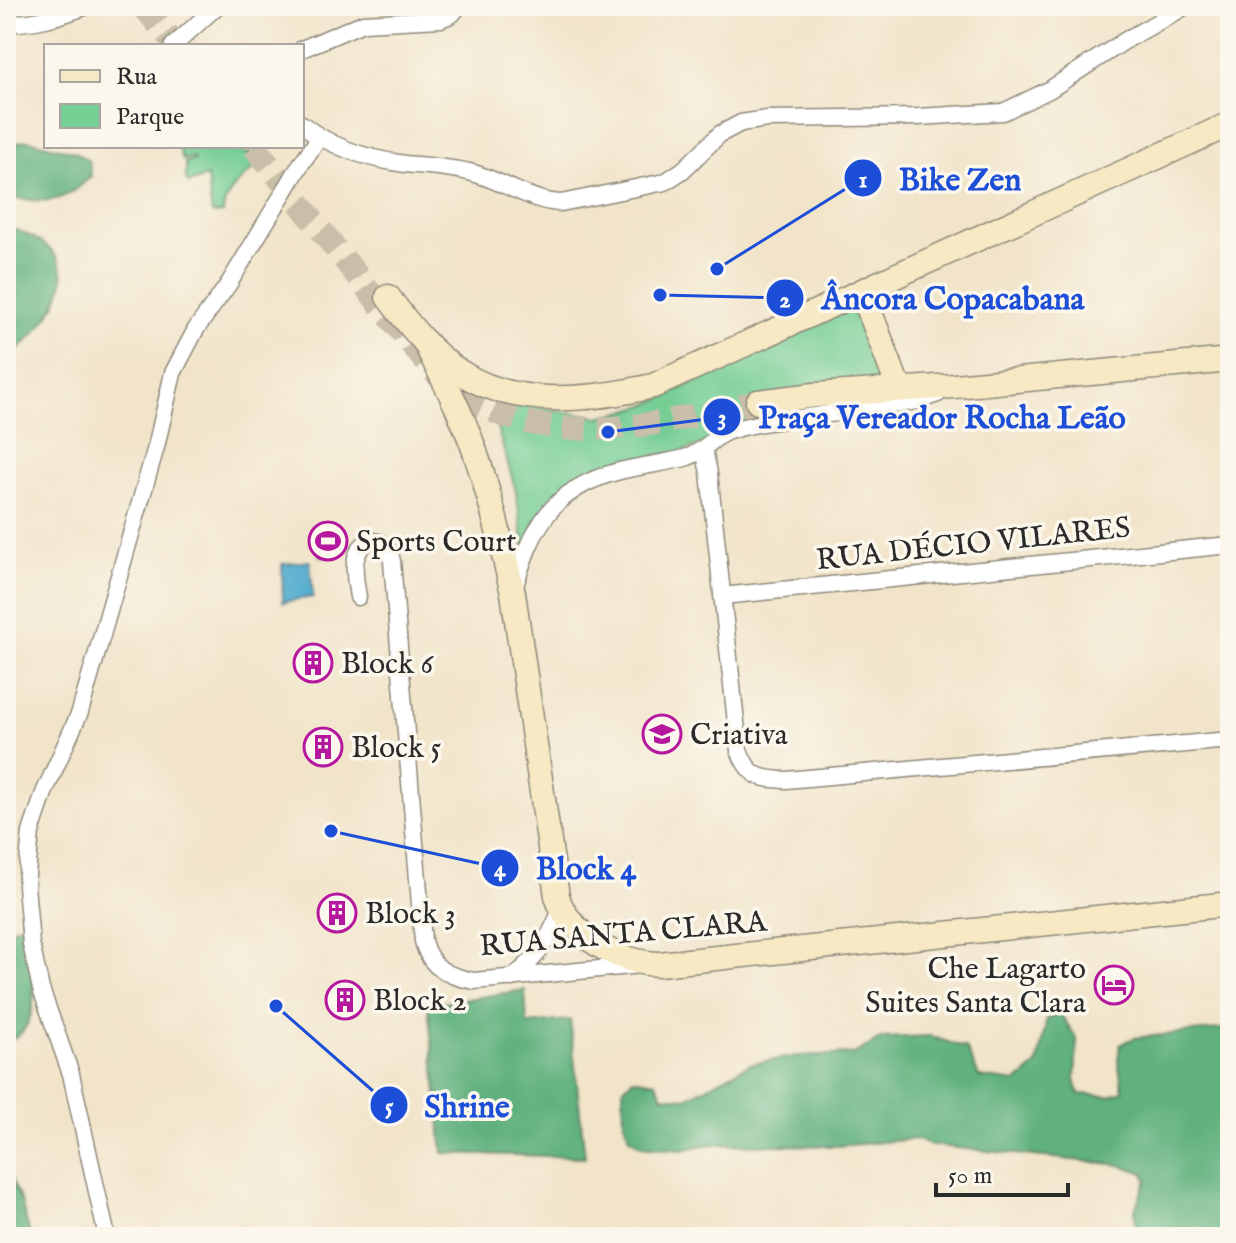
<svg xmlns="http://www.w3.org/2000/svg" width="1236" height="1243" viewBox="0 0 1236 1243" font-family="'IM FELL English',serif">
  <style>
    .green { fill: #76ce94; stroke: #507c60; stroke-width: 2 }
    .forest { fill: #60b17e; stroke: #466e54; stroke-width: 2 }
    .water { fill: #4fabcd; stroke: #3d6b7c; stroke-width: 2 }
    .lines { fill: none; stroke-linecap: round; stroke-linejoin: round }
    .secondary-tunnel { stroke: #c9bfa9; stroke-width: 24; stroke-dasharray: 24 12; stroke-linecap: butt }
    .street-casing { stroke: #8e887a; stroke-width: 19 }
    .secondary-casing { stroke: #8e887a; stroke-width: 27 }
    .street { stroke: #fff; stroke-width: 16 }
    .secondary { stroke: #f6e9c3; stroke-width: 24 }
    .labels { text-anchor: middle; stroke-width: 7; stroke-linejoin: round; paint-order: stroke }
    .poi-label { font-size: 30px; fill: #2b2b2b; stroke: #fbf7ec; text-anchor: start }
    .street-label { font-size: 30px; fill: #2b2b2b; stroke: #fbf7ec }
    .leader { fill: none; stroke: #1d4ed8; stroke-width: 3 }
    .callout-dot { fill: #1d4ed8; stroke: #fbf7ec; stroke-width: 3 }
    .mark-label { font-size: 24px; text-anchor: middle; font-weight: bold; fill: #fff }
    .callout-label { font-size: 32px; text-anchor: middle; font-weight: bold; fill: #1d4ed8; stroke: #fbf7ec; stroke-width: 7; stroke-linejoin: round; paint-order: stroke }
  </style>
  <rect width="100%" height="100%" fill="#fbf7ec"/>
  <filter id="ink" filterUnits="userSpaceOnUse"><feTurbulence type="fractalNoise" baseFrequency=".0125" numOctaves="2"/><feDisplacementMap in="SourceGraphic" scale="16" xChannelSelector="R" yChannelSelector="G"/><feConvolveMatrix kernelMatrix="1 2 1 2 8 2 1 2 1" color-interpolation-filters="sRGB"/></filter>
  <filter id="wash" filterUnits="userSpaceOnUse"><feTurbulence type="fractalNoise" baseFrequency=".006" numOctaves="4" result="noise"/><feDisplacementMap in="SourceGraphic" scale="32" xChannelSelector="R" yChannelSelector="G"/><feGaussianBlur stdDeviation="1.8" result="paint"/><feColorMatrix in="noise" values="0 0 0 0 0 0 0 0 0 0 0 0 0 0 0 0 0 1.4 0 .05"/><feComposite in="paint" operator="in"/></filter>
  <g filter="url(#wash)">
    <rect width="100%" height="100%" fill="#f1e4c9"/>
    <!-- green -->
    <g class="green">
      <path d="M191,146H238L247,155L250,152L259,164C245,176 223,193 223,213L212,214L207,176L189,183L186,180V163H184L194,160L193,157L183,160L179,149Z"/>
      <polygon points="851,308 889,395 773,419 677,453 657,455 591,478 524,546 516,491 494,417 506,402 598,417 619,413 651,403"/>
      <polygon points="336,525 338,555 320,557 317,528"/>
    </g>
    <!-- forest -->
    <g class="forest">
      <path d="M28,140L75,152L89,161L91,176C62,206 45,202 6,197V145Z"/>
      <path d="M6,228C20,230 29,234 41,242C93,277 39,333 6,360Z"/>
      <path d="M28,924C31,956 48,1032 6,1041V934L13,928Z"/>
      <polygon points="525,990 527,1024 570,1020 585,1157 443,1153 428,1005"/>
      <polygon points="1060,1013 1077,1039 1075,1079 1079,1094 1110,1096 1123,1091 1118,1060 1120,1045 1134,1038 1230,1028 1230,1237 1132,1237 1136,1225 1135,1209 1147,1180 1144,1173 1121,1165 929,1145 915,1139 838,1146 711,1144 681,1150 641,1146 629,1137 624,1122 623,1089 633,1078 656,1082 663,1096 686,1098 750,1064 798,1056 854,1054 882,1038 930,1036 966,1048 979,1077 1017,1082 1037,1065 1047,1019"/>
      <polygon points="6,1169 20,1199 31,1237 6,1237"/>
    </g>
    <!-- water -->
    <polygon class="water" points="310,561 313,597 283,602 282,564"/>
  </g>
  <g filter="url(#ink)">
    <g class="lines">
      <!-- secondary-tunnel -->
      <g class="secondary-tunnel">
        <polyline points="143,6 177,46"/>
        <path d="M254,146L432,370C524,459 647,427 758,402"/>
      </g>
      <defs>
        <g id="street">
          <path d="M6,23C35,24 60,16 87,6"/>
          <polyline points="173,46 217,6"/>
          <polyline points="302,49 363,23 441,19 452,14 459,6"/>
          <path d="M302,124C330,147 369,159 405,164C428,166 451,167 473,173C503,181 531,202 561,203L665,182L683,170L720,134L741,123L767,119L918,117L1003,112L1049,90L1126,40L1186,6"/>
          <path d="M704,450L709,473L739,750C749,777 759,779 786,780L1230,740"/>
          <path d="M514,589C532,529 550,490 616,472C640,465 665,464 688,457C705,451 714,436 729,431C754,423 782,420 808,417C844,412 881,407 917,401L938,394"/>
          <polyline points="722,596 1230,545"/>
          <path d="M358,597C355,577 349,554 368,541C384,540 389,546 392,561L423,941C430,968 447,976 474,981L641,965"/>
          <path d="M512,978C537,959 550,938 561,909"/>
          <polyline points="107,1237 71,1074 41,989 31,944 26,885 31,832 44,793 80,712 156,447 173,373 196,329 228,285 301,164 319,138"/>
        </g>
        <g id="secondary">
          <polyline points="877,286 871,294 868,307 896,381 904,389"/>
          <path d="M388,297C408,324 431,353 460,372C516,409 591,400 653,386L1230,124"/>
          <path d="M425,342C444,381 465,419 478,461C493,504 502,549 513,593L557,896C568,935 620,963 659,964L1230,904"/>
          <polyline points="758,402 815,395 954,386 1230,360"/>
        </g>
      </defs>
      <!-- street casing -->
      <use href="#street" class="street-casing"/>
      <!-- secondary casing -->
      <use href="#secondary" class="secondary-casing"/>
      <!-- street -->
      <use href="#street" class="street"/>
      <!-- secondary -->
      <use href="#secondary" class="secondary"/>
    </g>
  </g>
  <!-- icons -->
  <defs>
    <symbol id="stadium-ring" viewBox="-11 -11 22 22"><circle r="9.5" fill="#fbf7ec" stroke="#b5179e" stroke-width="1.5"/><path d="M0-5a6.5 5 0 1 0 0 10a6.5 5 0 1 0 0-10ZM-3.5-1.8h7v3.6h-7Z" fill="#b5179e"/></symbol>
    <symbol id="building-ring" viewBox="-11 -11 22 22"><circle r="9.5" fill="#fbf7ec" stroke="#b5179e" stroke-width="1.5"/><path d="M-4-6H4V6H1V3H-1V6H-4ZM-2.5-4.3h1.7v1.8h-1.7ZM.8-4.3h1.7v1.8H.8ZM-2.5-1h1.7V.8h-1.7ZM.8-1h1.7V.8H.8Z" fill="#b5179e"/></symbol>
    <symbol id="school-ring" viewBox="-11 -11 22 22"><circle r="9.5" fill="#fbf7ec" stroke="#b5179e" stroke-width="1.5"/><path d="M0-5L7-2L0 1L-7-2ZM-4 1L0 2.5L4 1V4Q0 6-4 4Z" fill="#b5179e"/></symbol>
    <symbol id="hotel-ring" viewBox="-11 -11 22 22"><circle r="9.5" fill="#fbf7ec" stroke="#b5179e" stroke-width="1.5"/><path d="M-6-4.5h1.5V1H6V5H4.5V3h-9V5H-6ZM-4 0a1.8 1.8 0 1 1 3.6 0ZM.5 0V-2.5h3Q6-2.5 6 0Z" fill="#b5179e"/></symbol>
  </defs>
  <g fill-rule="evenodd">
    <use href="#stadium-ring" x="306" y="519" width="44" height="44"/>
    <use href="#building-ring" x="291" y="641" width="44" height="44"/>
    <use href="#school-ring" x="640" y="712" width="44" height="44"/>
    <use href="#building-ring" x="301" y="725" width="44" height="44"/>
    <use href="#building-ring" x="315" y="891" width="44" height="44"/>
    <use href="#hotel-ring" x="1092" y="963" width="44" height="44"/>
    <use href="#building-ring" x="323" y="978" width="44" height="44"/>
  </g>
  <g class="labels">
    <!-- poi labels -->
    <g class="poi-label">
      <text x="356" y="551">Sports Court</text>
      <text x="341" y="673">Block 6</text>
      <text x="690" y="744">Criativa</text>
      <text x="351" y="757">Block 5</text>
      <text x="365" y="923">Block 3</text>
      <text x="1086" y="978" text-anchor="end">Che Lagarto<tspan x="1086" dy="34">Suites Santa Clara</tspan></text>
      <text x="373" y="1010">Block 2</text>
    </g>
    <!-- street labels -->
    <g class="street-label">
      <text transform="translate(973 543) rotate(-6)" y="10">RUA DÉCIO VILARES</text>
      <text transform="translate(623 933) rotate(-5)" y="10">RUA SANTA CLARA</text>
    </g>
  </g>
  <!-- callouts -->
  <path class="leader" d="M717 269L863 178M660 295L785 298M608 432L722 417M331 831L500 868M276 1006L389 1105"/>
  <g class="callout-dot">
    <circle cx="717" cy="269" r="8"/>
    <circle cx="660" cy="295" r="8"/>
    <circle cx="608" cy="432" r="8"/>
    <circle cx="331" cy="831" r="8"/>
    <circle cx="276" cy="1006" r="8"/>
    <circle cx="863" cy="178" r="20"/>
    <circle cx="785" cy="298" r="20"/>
    <circle cx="722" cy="417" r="20"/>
    <circle cx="500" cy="868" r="20"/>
    <circle cx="389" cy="1105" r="20"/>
  </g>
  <g class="mark-label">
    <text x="863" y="187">1</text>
    <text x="785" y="307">2</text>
    <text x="722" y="425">3</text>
    <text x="500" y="876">4</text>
    <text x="389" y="1114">5</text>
  </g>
  <g class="callout-label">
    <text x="960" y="190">Bike Zen</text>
    <text x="953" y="309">Âncora Copacabana</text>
    <text x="942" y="428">Praça Vereador Rocha Leão</text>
    <text x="586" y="879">Block 4</text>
    <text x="467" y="1117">Shrine</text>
  </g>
  <!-- margin -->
  <rect width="1236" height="1243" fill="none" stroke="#fbf7ec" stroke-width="32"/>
  <!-- legend -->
  <rect x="44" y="44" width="260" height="104" fill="#fbf7ec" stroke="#a8a59f" stroke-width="2"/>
  <rect x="60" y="70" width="40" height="12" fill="#f6e9c3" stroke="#a8a59f" stroke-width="2"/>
  <text x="116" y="84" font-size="24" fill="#2b2b2b">Rua</text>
  <rect x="60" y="104" width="40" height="24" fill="#76ce94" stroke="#a8a59f" stroke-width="2"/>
  <text x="116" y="124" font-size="24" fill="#2b2b2b">Parque</text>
  <!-- scale -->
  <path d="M936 1183v12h132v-12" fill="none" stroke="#2b2b2b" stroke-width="4"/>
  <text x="948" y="1183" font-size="24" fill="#2b2b2b" stroke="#fbf7ec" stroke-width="6" paint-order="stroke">50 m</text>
</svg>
